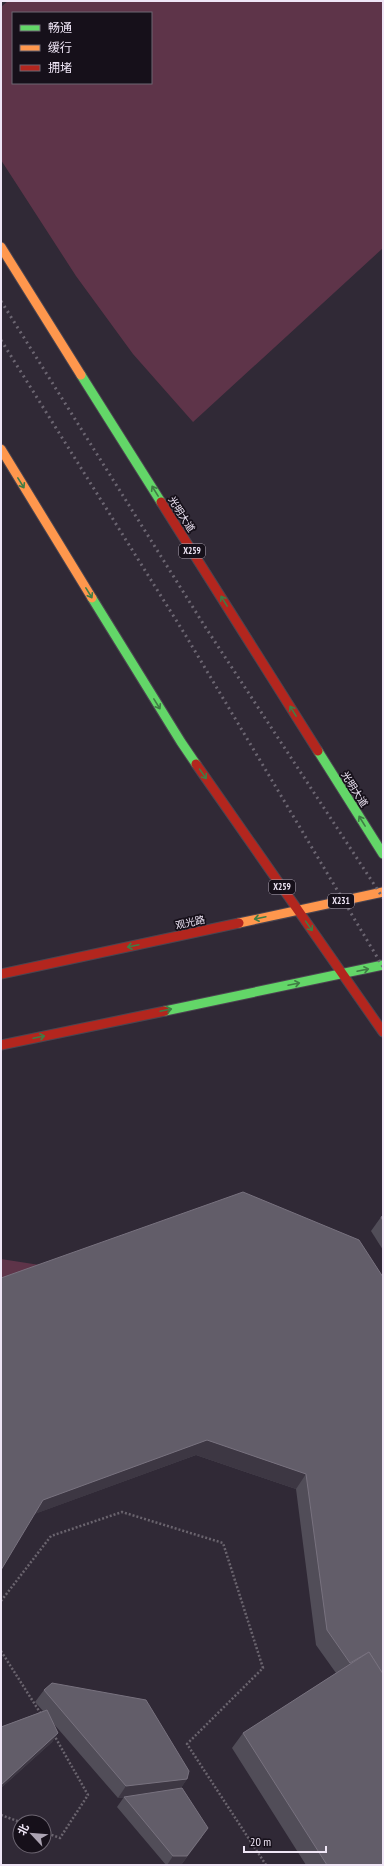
<svg xmlns="http://www.w3.org/2000/svg" width="384" height="1866" viewBox="0 0 384 1866" font-family="'PT Sans Narrow','Noto Sans SC',sans-serif">
  <style>
    .green { fill: #5e3449; fill-rule: evenodd }
    .lines { fill: none; stroke-linecap: round; stroke-linejoin: round }
    .fast-casing { stroke: #4b4550; stroke-width: 11 }
    .slow-casing { stroke: #4b4550; stroke-width: 11 }
    .jam-casing { stroke: #4b4550; stroke-width: 11 }
    .path { stroke: #6a646e; stroke-width: 2.5; stroke-dasharray: 2 2; stroke-linecap: butt }
    .fast { stroke: #63d668; stroke-width: 9 }
    .slow { stroke: #ff974d; stroke-width: 9 }
    .jam { stroke: #b3261e; stroke-width: 9 }
    .rail { stroke: #6c6672; stroke-width: 3; stroke-dasharray: 2 4; stroke-linecap: butt }
    .wall { fill: #514d58 }
    .shaded-wall { fill: #3d3743 }
    .building { fill: #625d69; stroke: #78727f }
    .oneway { stroke: #407d45 }
    .labels { text-anchor: middle; stroke-width: 3.5; stroke-linejoin: round; paint-order: stroke }
    .shield { fill: #16101a; stroke: #aea6b4; stroke-width: 1 }
    .shield-label { font-size: 9px; font-weight: bold; fill: #efe6f6 }
    .street-label { font-size: 10px; fill: #efe6f6; stroke: #16101a }
  </style>
  <rect width="100%" height="100%" fill="#302936"/>
  <!-- green -->
  <g class="green">
    <path d="M8,1H383V248L193,422L133,354L76,276L1,160V7ZM13,13H151V83H13Z"/>
    <polygon points="1,1259 59,1268 1,1287"/>
  </g>
  <g class="lines">
    <defs>
      <g id="fast">
        <polyline points="81,375 161,502"/>
        <polyline points="92,598 181,742 196,764"/>
        <polyline points="318,751 383,854"/>
        <polyline points="165,1011 383,965"/>
      </g>
      <g id="slow">
        <polyline points="1,247 81,375"/>
        <polyline points="1,449 92,598"/>
        <polyline points="239,923 383,892"/>
      </g>
      <g id="jam">
        <polyline points="161,502 318,751"/>
        <polyline points="196,764 383,1032"/>
        <polyline points="1,974 239,923"/>
        <polyline points="1,1045 165,1011"/>
      </g>
    </defs>
    <!-- fast casing -->
    <use href="#fast" class="fast-casing"/>
    <!-- slow casing -->
    <use href="#slow" class="slow-casing"/>
    <!-- jam casing -->
    <use href="#jam" class="jam-casing"/>
    <!-- path -->
    <g class="path">
      <polyline points="1,1601 51,1536 122,1512 223,1543 263,1668 187,1744 266,1865"/>
      <polyline points="1,1651 41,1714"/>
      <polyline points="1,1815 20,1822"/>
      <polyline points="44,1832 60,1838 88,1795 54,1735"/>
    </g>
    <!-- fast -->
    <use href="#fast" class="fast"/>
    <!-- slow -->
    <use href="#slow" class="slow"/>
    <!-- jam -->
    <use href="#jam" class="jam"/>
    <!-- rail -->
    <g class="rail">
      <polyline points="1,301 204,625 383,898"/>
      <polyline points="1,340 186,636 383,967"/>
    </g>
  </g>
  <!-- wall -->
  <g class="wall">
    <polygon points="383,1216 383,1250 371,1231 381,1217"/>
    <polygon points="359,1240 383,1865 306,1865 232,1748 243,1733 336,1673 316,1645 296,1489 196,1455 34,1514 1,1278"/>
    <polygon points="44,1690 187,1779 180,1789 202,1837 181,1865 166,1865 117,1807 124,1797 127,1797 118,1798 53,1723 58,1733 52,1742 1,1788 1,1727 43,1711 35,1702"/>
  </g>
  <!-- shaded-wall -->
  <g class="shaded-wall">
    <polygon points="207,1440 306,1474 296,1489 196,1455 32,1515 43,1500"/>
    <polygon points="58,1733 52,1742 1,1788 1,1785"/>
    <polygon points="187,1779 179,1791 118,1798 126,1786"/>
    <polygon points="208,1828 181,1865 167,1865 173,1856"/>
  </g>
  <!-- building -->
  <g class="building">
    <polygon points="243,1192 359,1240 383,1277 383,1674 369,1652 350,1663 327,1630 306,1474 207,1440 43,1500 1,1570 1,1278"/>
    <polygon points="383,1216 383,1221 381,1217"/>
    <polygon points="369,1652 383,1674 383,1865 327,1865 243,1733"/>
    <polygon points="52,1683 146,1700 189,1771 187,1779 126,1786 44,1690"/>
    <polygon points="47,1710 58,1733 1,1785 1,1727"/>
    <polygon points="182,1788 208,1828 187,1856 173,1856 124,1797"/>
  </g>
  <!-- one-way arrows -->
  <defs><path id="oneway-shaft" d="M-6 0H5M1.5-3L5.5 0L1.5 3" fill="none" stroke-width="1.6" stroke-linecap="round" stroke-linejoin="round"/></defs>
  <g class="oneway">
    <use href="#oneway-shaft" transform="translate(21 483) rotate(58)"/>
    <use href="#oneway-shaft" transform="translate(155 491) rotate(-122)"/>
    <use href="#oneway-shaft" transform="translate(89 593) rotate(58)"/>
    <use href="#oneway-shaft" transform="translate(224 601) rotate(-122)"/>
    <use href="#oneway-shaft" transform="translate(157 704) rotate(58)"/>
    <use href="#oneway-shaft" transform="translate(293 711) rotate(-122)"/>
    <use href="#oneway-shaft" transform="translate(203 774) rotate(55)"/>
    <use href="#oneway-shaft" transform="translate(362 821) rotate(-122)"/>
    <use href="#oneway-shaft" transform="translate(260 918) rotate(168)"/>
    <use href="#oneway-shaft" transform="translate(309 926) rotate(55)"/>
    <use href="#oneway-shaft" transform="translate(133 946) rotate(168)"/>
    <use href="#oneway-shaft" transform="translate(363 970) rotate(-12)"/>
    <use href="#oneway-shaft" transform="translate(294 984) rotate(-12)"/>
    <use href="#oneway-shaft" transform="translate(166 1010) rotate(-12)"/>
    <use href="#oneway-shaft" transform="translate(39 1037) rotate(-12)"/>
  </g>
  <g class="labels">
    <!-- shield labels -->
    <g class="shield">
      <rect x="179" y="544" width="26" height="14" rx="3"/>
      <rect x="269" y="880" width="26" height="14" rx="3"/>
      <rect x="328" y="894" width="26" height="14" rx="3"/>
    </g>
    <g class="shield-label">
      <text x="192" y="554">X259</text>
      <text x="282" y="890">X259</text>
      <text x="341" y="904">X231</text>
    </g>
    <!-- street labels -->
    <g class="street-label">
      <text transform="translate(182 514) rotate(58)" y="4">光明大道</text>
      <text transform="translate(355 789) rotate(58)" y="4">光明大道</text>
      <text transform="translate(190 922) rotate(-12)" y="4">观光路</text>
    </g>
  </g>
  <!-- border -->
  <rect width="384" height="1866" fill="none" stroke="#efe6f6" stroke-width="4"/>
  <!-- legend -->
  <rect x="12" y="12" width="140" height="72" fill="#16101a" stroke="#6d6672"/>
  <rect x="20" y="25" width="20" height="6" fill="#63d668" stroke="#6d6672"/>
  <text x="48" y="32" font-size="12" fill="#efe6f6">畅通</text>
  <rect x="20" y="45" width="20" height="6" fill="#ff974d" stroke="#6d6672"/>
  <text x="48" y="52" font-size="12" fill="#efe6f6">缓行</text>
  <rect x="20" y="65" width="20" height="6" fill="#b3261e" stroke="#6d6672"/>
  <text x="48" y="72" font-size="12" fill="#efe6f6">拥堵</text>
  <!-- north arrow -->
  <g transform="translate(32 1834) rotate(296)"><circle r="19" fill="#16101a" stroke="#6d6672"/>
  <path d="M0-3L7 15L0 10L-7 15Z" fill="#aca4b3"/>
  <text y="-6" font-size="11" font-weight="bold" text-anchor="middle" fill="#efe6f6">北</text>
  </g>
  <!-- scale -->
  <path d="M244 1846v6h82v-6" fill="none" stroke="#efe6f6" stroke-width="2"/>
  <text x="250" y="1846" font-size="12" fill="#efe6f6" stroke="#16101a" stroke-width="3" paint-order="stroke">20 m</text>
</svg>
